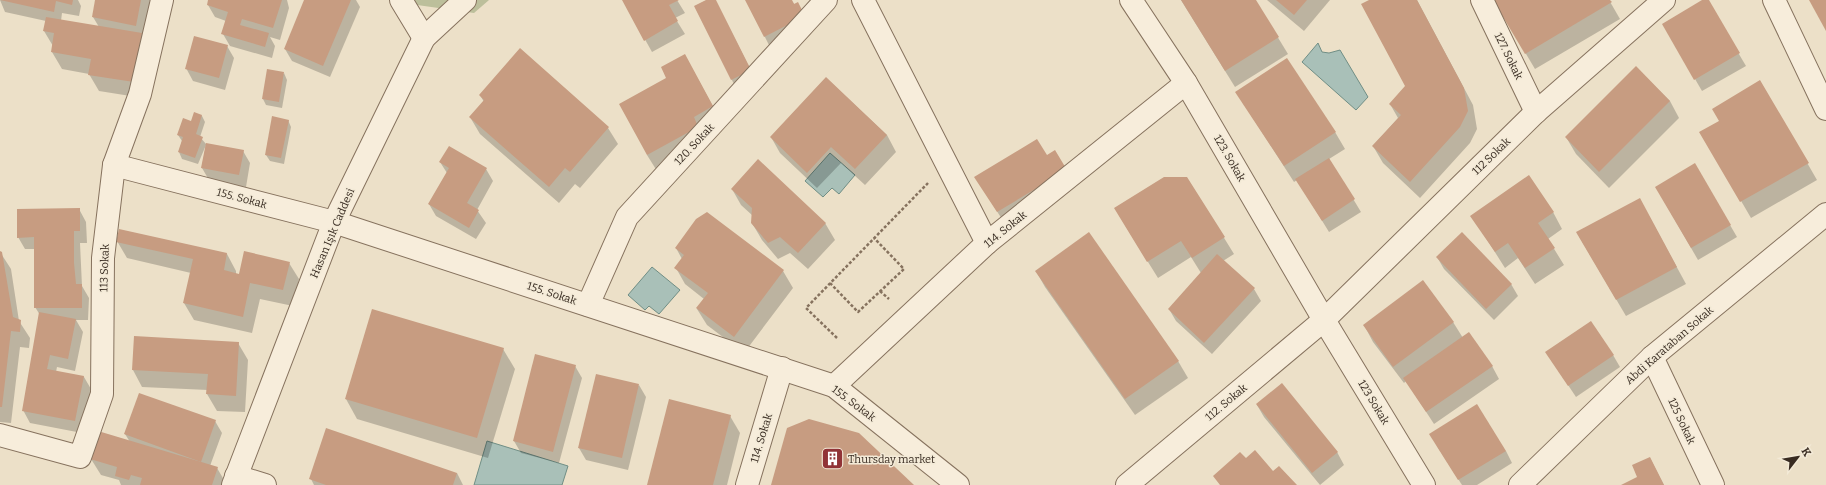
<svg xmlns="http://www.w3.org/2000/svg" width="1826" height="485" viewBox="0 0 1826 485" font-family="Bitter,serif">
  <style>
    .cemetery { fill: #bcbf9b }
    .water { fill: #a9c0b8; stroke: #708e85 }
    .shadow { fill: #0003 }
    .building { fill: #c79c81 }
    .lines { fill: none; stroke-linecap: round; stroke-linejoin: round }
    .minor-casing { stroke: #86725e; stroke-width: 24 }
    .path { stroke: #86725e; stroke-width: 2.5; stroke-dasharray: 3 2; stroke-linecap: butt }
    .minor { stroke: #f7eddb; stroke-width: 22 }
    .labels { text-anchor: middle; stroke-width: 3; stroke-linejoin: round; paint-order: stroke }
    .street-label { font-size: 11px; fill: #382b21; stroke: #f3ead7 }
    .poi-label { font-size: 11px; fill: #382b21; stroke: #f3ead7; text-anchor: start }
  </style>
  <rect width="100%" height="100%" fill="#ece0c8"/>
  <!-- cemetery -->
  <polygon class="cemetery" points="408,0 489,0 474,13 410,4"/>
  <!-- water -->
  <g class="water">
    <polygon points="1318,43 1322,52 1329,53 1340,50 1368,97 1356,110 1302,62"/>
    <polygon points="830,153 855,175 839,194 832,188 823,197 805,181"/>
    <polygon points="652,267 680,290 659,314 649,306 645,310 628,295"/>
    <polygon points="487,441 568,466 562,485 474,485"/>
  </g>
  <!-- shadow -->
  <g class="shadow">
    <polygon points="0,0 78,0 81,6 79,16 62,13 61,21 99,27 93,17 96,0 150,0 143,37 143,98 99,91 89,74 62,69 52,52 53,46 44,31 46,21 5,12"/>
    <polygon points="209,0 287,0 289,8 280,40 270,37 275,46 272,58 230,46 223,34 226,21 215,17 208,5"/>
    <polygon points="305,0 356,0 360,7 330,77 292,61 285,49"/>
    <polygon points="623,0 677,0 685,13 675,18 685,34 652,52"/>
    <polygon points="708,0 715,0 757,82 738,92 695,7"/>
    <polygon points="746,0 791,0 804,16 771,49"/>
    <polygon points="1181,0 1255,0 1288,54 1235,87"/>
    <polygon points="1267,0 1330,0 1304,31"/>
    <polygon points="1371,0 1417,0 1473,105 1477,129 1470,143 1420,198 1383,163 1373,146 1398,118 1390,104 1407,87"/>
    <polygon points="1494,0 1609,0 1620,19 1535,69"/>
    <polygon points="1704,0 1707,0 1746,66 1702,91 1663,24"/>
    <polygon points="227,46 234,58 225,90 193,81 186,68"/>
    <polygon points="1636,68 1670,101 1679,118 1609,188 1576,154 1566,137"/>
    <polygon points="694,72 722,123 657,171 647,155"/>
    <polygon points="284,73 287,80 282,108 266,105 263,99"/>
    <polygon points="826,78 887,135 896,152 865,185 841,163 817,188 780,153 771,137"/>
    <polygon points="1760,81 1817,180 1751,218 1701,132 1720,121"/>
    <polygon points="1236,92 1335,132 1345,149 1329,159 1361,212 1329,232 1297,180 1294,182"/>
    <polygon points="480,95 608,128 618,144 580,188 575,184 559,203 480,134 470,117 484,102"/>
    <polygon points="195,114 202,116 205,122 200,137 206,144 243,151 250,163 246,187 209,180 202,168 206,145 198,164 182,159 179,152 182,141 178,135 192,122"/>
    <polygon points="288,120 291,127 284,164 270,161 266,155"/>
    <polygon points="1047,156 1073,182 1005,224 983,189"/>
    <polygon points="440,162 486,169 493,181 477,210 486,223 476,239 436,216 429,204 447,173"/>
    <polygon points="1695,165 1737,237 1698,260 1656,187"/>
    <polygon points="1187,178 1234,254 1223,261 1254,289 1261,301 1212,354 1176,321 1169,309 1201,273 1191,257 1158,278 1125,225"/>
    <polygon points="732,189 825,223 835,240 808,269 790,253 778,259 762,240 752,223 753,216 741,205"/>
    <polygon points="79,209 86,222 87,243 80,243 82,286 89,298 88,320 76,320 83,332 75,371 57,367 56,372 84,377 91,389 82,433 30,423 23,410 40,315 35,307 35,249 25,249 18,237"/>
    <polygon points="1553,212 1562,229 1548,239 1564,265 1535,284 1518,258 1505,268 1472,216"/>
    <polygon points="707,213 783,271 793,288 744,353 707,325 697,309 704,299 685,284 676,268 682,259 676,248"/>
    <polygon points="1649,216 1686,284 1626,316 1577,233"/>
    <polygon points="117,241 227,254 236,271 236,274 240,275 289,263 299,279 293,306 260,299 252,333 194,320 184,303 191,273 127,258"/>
    <polygon points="0,252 11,269 19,321 30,338 29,348 20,347 11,423 0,422"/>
    <polygon points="1437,257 1511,284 1518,296 1494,320 1444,269"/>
    <polygon points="1036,271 1178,361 1188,378 1135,415 1045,287"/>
    <polygon points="1453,322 1463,338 1492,366 1499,379 1434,424 1406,381 1404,383 1373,342 1364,325"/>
    <polygon points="238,343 248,360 245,412 217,411 207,394 208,390 142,387 133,370"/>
    <polygon points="503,349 515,369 488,458 357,419 346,399"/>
    <polygon points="1546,352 1613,355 1620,367 1576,397"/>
    <polygon points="575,366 582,378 559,463 521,453 514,441"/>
    <polygon points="639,385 646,397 628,470 586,460 579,448"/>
    <polygon points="1282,385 1337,452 1344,465 1320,485 1264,417 1257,405"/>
    <polygon points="730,416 740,433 727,485 648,485"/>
    <polygon points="215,421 222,433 210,466 217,468 227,485 121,485 119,480 101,475 91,459 130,442 125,434"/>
    <polygon points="1437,446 1506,451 1512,463 1477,485 1462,485"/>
    <polygon points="1650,458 1664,485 1624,485 1639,478"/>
    <polygon points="457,473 463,485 314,485 311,479"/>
  </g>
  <!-- building -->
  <g class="building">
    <polygon points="0,0 73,0 72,5 56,1 54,12"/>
    <polygon points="95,0 141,0 136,26 92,17"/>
    <polygon points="208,0 282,0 273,28 242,19 240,25 269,33 265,47 221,34 228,12 207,5"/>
    <polygon points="304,0 351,0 323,66 284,49"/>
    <polygon points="622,0 679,0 669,5 678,21 644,41"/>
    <polygon points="706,0 716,0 751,70 731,80 694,6"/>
    <polygon points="745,0 792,0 794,4 798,2 805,16 764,37"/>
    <polygon points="1181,0 1256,0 1279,37 1225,71"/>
    <polygon points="1276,0 1307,0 1294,15"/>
    <polygon points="1369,0 1417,0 1464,88 1468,111 1460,127 1410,182 1372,146 1401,115 1389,104 1405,86 1361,4"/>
    <polygon points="1493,0 1610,0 1612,2 1525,54"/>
    <polygon points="1702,0 1709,0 1740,53 1694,80 1662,24"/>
    <polygon points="1809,0 1826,0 1826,31"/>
    <polygon points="46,17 142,33 134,82 88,75 91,59 51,52 54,33 43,31"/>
    <polygon points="194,36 228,45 219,78 185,69"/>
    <polygon points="520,48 609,127 570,172 565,168 549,187 469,117 484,100 479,95"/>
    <polygon points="685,54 713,106 694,117 698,127 647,155 619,104 666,78 661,67"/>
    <polygon points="1287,58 1336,132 1284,166 1235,92"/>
    <polygon points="1636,66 1670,101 1599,172 1565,137"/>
    <polygon points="267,69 284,72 279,102 262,99"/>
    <polygon points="826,77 887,135 855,169 831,147 807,173 770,137"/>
    <polygon points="1760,80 1809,163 1740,202 1699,132 1719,121 1712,109"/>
    <polygon points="194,112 202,115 196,134 203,137 195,158 178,152 183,137 177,135 183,118 191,121"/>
    <polygon points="272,116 289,120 281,158 265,155"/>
    <polygon points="1037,139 1047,155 1055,150 1067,170 997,212 974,177"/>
    <polygon points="206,143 244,150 239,175 201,168"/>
    <polygon points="449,146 487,168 467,203 479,210 469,228 428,204 449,168 439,162"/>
    <polygon points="1329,158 1355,199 1322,221 1295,179"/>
    <polygon points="758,159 826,223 798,253 780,237 768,243 751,223 752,208 731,189"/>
    <polygon points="1695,163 1731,225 1691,248 1655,187"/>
    <polygon points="1529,175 1554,212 1538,223 1555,248 1525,268 1508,243 1495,252 1470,216"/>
    <polygon points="1164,177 1187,177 1225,237 1192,258 1181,241 1147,262 1114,208"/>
    <polygon points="1640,198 1677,267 1616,300 1576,232"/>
    <polygon points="80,208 80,231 74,231 74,263 76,284 82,284 82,308 34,308 34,237 17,238 17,209"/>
    <polygon points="707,212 784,270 734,337 696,308 708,293 674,268 684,255 675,248 696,219"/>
    <polygon points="119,229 227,253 224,270 239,274 244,251 290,262 283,290 250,283 243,317 183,303 193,259 116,242"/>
    <polygon points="1089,232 1179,361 1125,399 1035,271"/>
    <polygon points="1462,232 1512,284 1486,309 1436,257"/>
    <polygon points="0,251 2,252 13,317 21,320 20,332 11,331 2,407 0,407"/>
    <polygon points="1217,254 1255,288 1204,343 1168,309"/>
    <polygon points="1423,280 1454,322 1393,367 1363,325"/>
    <polygon points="372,309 504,348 477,438 345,399"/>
    <polygon points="39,312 76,319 68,359 50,355 47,369 84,376 75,421 22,411"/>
    <polygon points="1591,321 1614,355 1568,386 1545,352"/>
    <polygon points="1469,332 1493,366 1426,412 1403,378"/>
    <polygon points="134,336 239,342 236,396 206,394 208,374 132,370"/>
    <polygon points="535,354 576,365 553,452 513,441"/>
    <polygon points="596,374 639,384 622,458 578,448"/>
    <polygon points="1282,383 1338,452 1312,473 1256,404"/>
    <polygon points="139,393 216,420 201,462 124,434"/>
    <polygon points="669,399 731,415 713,485 647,485"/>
    <polygon points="1477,404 1506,451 1458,480 1429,434"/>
    <polygon points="809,419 859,433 914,485 771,485 787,428"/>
    <polygon points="326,428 457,473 453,485 326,485 309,479"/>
    <polygon points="98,431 218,467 212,485 140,485 142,478 131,475 129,480 115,476 117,467 90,459"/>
    <polygon points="1255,450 1273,471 1279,466 1297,485 1220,485 1213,476 1240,452 1246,458"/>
    <polygon points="1650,457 1664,485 1621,485 1637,477 1632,465"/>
  </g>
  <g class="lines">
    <defs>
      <g id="minor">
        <polyline points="401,0 424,38"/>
        <polyline points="863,0 987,243"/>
        <polyline points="1131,0 1186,83 1324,320 1424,485"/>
        <polyline points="1482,0 1536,112"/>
        <polyline points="1774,0 1826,109"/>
        <polyline points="114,165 334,222 834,386 958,485"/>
        <polyline points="588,305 627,217 826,0"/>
        <polyline points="1652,357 1713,485"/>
        <polyline points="834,386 987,243 1186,83"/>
        <polyline points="0,435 80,457 102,394 103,258 114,165 140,94 162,0"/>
        <polyline points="236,476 265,485"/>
        <polyline points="233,485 334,222 424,38 465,0"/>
        <polyline points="747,485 782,368"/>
        <polyline points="1127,485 1324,320 1536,112 1664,0"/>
        <polyline points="1520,485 1652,357 1826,214"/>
      </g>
    </defs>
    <!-- minor casing -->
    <use href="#minor" class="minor-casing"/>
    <!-- path -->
    <g class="path">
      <polyline points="830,283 858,312 904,269 874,238"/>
      <polyline points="880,291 889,299"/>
      <polyline points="837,338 806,308 928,183"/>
    </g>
    <!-- minor -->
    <use href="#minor" class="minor"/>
  </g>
  <!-- icons -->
  <defs>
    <symbol id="building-square" viewBox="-11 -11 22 22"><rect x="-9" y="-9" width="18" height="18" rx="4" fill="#913337" stroke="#f3ead7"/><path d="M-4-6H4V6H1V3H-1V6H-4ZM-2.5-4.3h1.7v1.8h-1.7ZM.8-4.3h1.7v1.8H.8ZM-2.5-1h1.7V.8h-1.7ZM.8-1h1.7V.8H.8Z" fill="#fff"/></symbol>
  </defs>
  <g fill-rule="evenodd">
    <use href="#building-square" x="820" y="446" width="25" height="25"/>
  </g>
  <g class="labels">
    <!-- street labels -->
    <g class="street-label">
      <text transform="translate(1509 56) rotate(64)" y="4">127. Sokak</text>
      <text transform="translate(694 144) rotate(-47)" y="4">120. Sokak</text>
      <text transform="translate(1491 156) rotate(-44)" y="4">112 Sokak</text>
      <text transform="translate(1230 158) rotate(60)" y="4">123. Sokak</text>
      <text transform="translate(242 198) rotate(15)" y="4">155. Sokak</text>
      <text transform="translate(1005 229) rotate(-39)" y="4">114. Sokak</text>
      <text transform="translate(332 233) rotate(-67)" y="4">Hasan Işık Caddesi</text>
      <text transform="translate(104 268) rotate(-88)" y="4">113 Sokak</text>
      <text transform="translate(552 293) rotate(18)" y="4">155. Sokak</text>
      <text transform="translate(1669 345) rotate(-41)" y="4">Abdi Karataban Sokak</text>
      <text transform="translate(1226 402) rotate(-40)" y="4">112. Sokak</text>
      <text transform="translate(1374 402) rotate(59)" y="4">123 Sokak</text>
      <text transform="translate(854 403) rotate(37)" y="4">155. Sokak</text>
      <text transform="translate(1682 421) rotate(65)" y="4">125 Sokak</text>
      <text transform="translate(761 438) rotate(-73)" y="4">114. Sokak</text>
    </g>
    <!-- poi labels -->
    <g class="poi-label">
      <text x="848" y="463">Thursday market</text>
    </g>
  </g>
  <!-- north arrow -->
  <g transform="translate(1798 457) rotate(59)" stroke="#f3ead7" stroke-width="3" paint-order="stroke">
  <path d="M0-3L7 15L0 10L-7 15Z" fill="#382b21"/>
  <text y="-6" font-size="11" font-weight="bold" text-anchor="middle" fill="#382b21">K</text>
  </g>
</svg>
